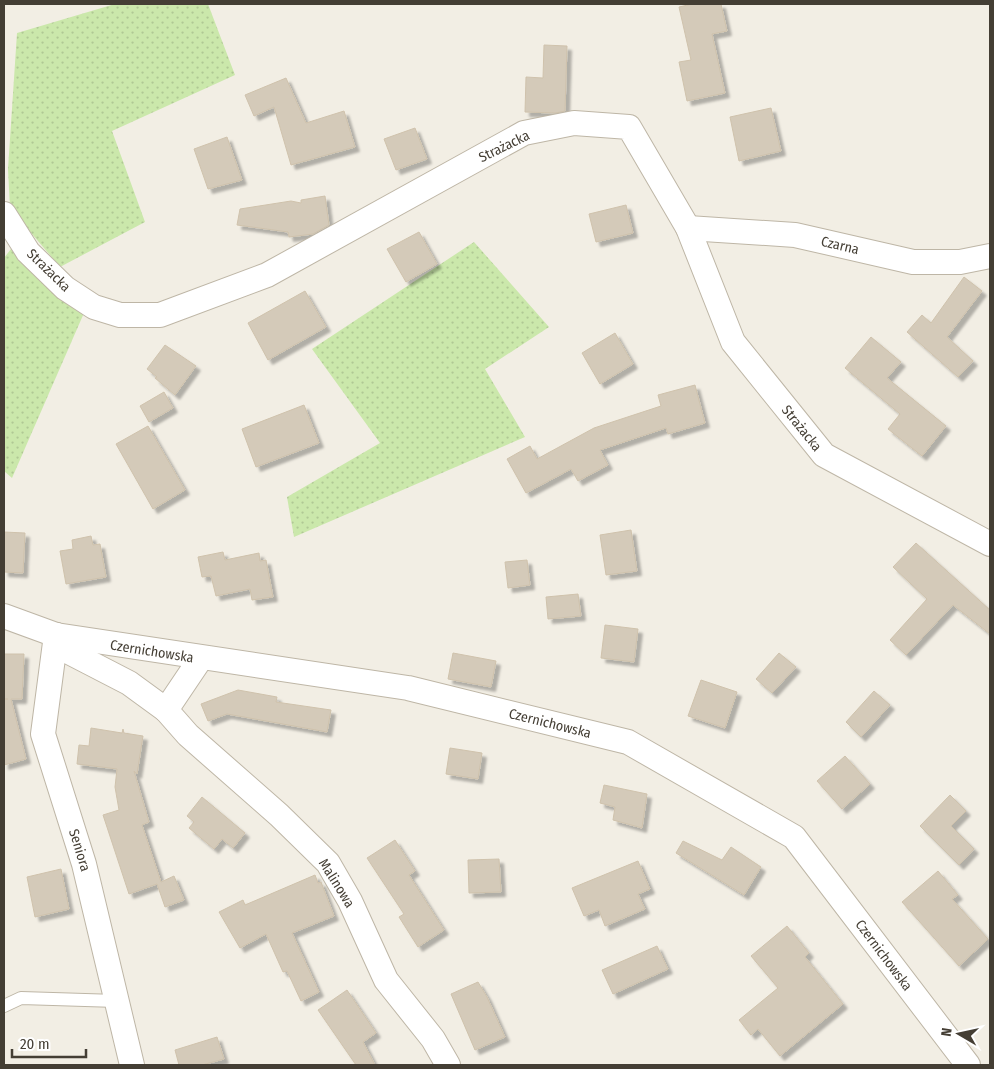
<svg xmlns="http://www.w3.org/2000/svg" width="994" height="1069" viewBox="0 0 994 1069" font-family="'Fira Sans Condensed',sans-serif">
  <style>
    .grass { fill: url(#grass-dots) }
    .building { fill: #d4cab9; stroke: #cfc2ac; filter: url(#shadow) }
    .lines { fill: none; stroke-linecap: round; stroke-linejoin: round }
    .service-casing { stroke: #beb6a6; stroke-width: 14 }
    .minor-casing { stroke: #beb6a6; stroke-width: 26 }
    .service { stroke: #fff; stroke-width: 12 }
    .minor { stroke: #fff; stroke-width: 24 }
    .labels { text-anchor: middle; stroke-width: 4.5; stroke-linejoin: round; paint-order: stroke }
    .street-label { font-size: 14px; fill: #443e34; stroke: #fff }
  </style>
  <defs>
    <pattern id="grass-dots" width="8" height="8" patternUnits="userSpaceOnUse" patternTransform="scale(1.25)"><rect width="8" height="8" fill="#cbe8ab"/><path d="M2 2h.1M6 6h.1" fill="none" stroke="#b0c894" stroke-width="1.8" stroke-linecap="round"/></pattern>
    <filter id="shadow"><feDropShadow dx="4.5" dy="4.5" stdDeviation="1" flood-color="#0004"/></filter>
  </defs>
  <rect width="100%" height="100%" fill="#f2eee4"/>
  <!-- grass -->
  <g class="grass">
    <polygon points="115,4 208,4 235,75 112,131 145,222 60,267 10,208 8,169 17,33"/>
    <polygon points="474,242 549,327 485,369 525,437 294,537 287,497 380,443 312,349"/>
    <polygon points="14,245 84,313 12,478 4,471 4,258"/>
  </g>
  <!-- building -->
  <g class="building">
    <polygon points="692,4 721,4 727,31 712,34 725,93 687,101 679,62 691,60 679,7"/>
    <polygon points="544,45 567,46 565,111 556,113 525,112 526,77 543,78"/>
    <polygon points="286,78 306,123 344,111 355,147 291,165 274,107 254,116 245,95"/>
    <polygon points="771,108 781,151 739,161 730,117"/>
    <polygon points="415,128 427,159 396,170 384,139"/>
    <polygon points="227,137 242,180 208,189 194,149"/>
    <polygon points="325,196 329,225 313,234 289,237 288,232 237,225 240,209 291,201 301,203 301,200"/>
    <polygon points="626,205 633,233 596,242 589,214"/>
    <polygon points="419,232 437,264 406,282 387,249"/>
    <polygon points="964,277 982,291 947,337 973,361 958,377 907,332 922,315 931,323"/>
    <polygon points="305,291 326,327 268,360 248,323"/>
    <polygon points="615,333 633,364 600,384 582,353"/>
    <polygon points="871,337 901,362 887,378 946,426 922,456 888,429 900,414 845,368"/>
    <polygon points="165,345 196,366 175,395 155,378 157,377 147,369"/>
    <polygon points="695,385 705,423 668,434 666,428 600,450 608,465 578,481 571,469 526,493 507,459 530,446 537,459 594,428 661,406 658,395"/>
    <polygon points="164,392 173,408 149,422 140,406"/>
    <polygon points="304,405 319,443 256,467 242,429"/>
    <polygon points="148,426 185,490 153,509 116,444"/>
    <polygon points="631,530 637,571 606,575 600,535"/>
    <polygon points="4,532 25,533 23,573 4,572"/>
    <polygon points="91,536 93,545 100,544 106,577 66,584 60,551 73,549 72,540"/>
    <polygon points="916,543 990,610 990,634 953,605 906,655 890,640 927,599 893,567"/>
    <polygon points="223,552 225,560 259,553 260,561 266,560 273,597 252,600 250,589 216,596 211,576 202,577 198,557"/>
    <polygon points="527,560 530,585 508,588 505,562"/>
    <polygon points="578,594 581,616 548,619 546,597"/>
    <polygon points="605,625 638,629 634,662 601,658"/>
    <polygon points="453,653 496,661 491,687 448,679"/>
    <polygon points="779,653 796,667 772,693 756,679"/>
    <polygon points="4,654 24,654 22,699 11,699 26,759 4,765 4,699 8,699 4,699"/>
    <polygon points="701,680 737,692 725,728 688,716"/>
    <polygon points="238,690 277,697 276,702 331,710 327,732 227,714 208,721 201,704"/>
    <polygon points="874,691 890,705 861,737 846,722"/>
    <polygon points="91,728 122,733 123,729 124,733 143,736 137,774 134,771 149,822 142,825 161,882 174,876 184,900 165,907 157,884 129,894 103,815 119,810 115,787 117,769 77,764 79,745 89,746"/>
    <polygon points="450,748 482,753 478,779 446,774"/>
    <polygon points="845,756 870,784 842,809 817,781"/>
    <polygon points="604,785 647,794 642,828 613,820 615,807 600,803"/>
    <polygon points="950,795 966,811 951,826 974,849 959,865 920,826"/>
    <polygon points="202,797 245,833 233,848 222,839 214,849 189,828 194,822 187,816"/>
    <polygon points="395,840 415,871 409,875 444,930 418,947 399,917 404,914 367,858"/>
    <polygon points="683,841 722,860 731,847 761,867 744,895 676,853"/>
    <polygon points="499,859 501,892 469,893 468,860"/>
    <polygon points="638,861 650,889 638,894 645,909 605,926 599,910 584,916 572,888"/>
    <polygon points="61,869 69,909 35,917 27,877"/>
    <polygon points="938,871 958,895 952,899 988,939 959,966 902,902"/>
    <polygon points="315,875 318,883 321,882 334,916 292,933 319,992 301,1001 287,971 283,972 266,934 240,948 219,912 243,900 245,905"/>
    <polygon points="787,926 809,953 805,957 843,1004 780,1056 758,1029 751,1035 739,1020 778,988 751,956"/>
    <polygon points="657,946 668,969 613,994 602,970"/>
    <polygon points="478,982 487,997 505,1037 475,1050 451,994"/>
    <polygon points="347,990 376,1033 363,1042 375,1065 356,1065 318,1010"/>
    <polygon points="217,1037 224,1059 202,1065 179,1065 175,1050"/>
  </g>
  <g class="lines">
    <defs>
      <polyline id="service" points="4,1006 21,998 117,1001"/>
      <g id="minor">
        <polyline points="4,214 28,252 65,288 94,307 120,315 160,315 267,275 524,133 574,123 629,127 688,228 733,342 824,455 990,544"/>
        <polyline points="688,228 795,235 913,262 960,262 990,256"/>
        <polyline points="4,616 56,635 408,688 628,742 794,837 968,1065"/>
        <polyline points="56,635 43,734 84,864 132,1065"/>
        <polyline points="56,635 69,652 129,683 166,710"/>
        <polyline points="201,658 166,710 188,735 279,815 328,863 350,901 386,980 433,1039 448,1065"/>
      </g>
    </defs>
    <!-- service casing -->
    <use href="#service" class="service-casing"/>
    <!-- minor casing -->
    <use href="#minor" class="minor-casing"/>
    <!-- service -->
    <use href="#service" class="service"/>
    <!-- minor -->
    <use href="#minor" class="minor"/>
  </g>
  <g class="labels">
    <!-- street labels -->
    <g class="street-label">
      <text transform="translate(504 146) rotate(-26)" y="5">Strażacka</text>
      <text transform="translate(840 245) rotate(13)" y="5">Czarna</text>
      <text transform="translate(49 270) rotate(44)" y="5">Strażacka</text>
      <text transform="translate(802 428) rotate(51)" y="5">Strażacka</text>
      <text transform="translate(152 651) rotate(9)" y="5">Czernichowska</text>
      <text transform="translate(550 723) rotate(14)" y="5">Czernichowska</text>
      <text transform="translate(80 850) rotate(73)" y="5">Seniora</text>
      <text transform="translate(337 883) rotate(58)" y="5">Malinowa</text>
      <text transform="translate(884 955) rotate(53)" y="5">Czernichowska</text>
    </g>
  </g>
  <!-- border -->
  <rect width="994" height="1069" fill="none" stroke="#443e34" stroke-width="10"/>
  <!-- north arrow -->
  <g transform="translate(959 1034) rotate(279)" stroke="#ffffff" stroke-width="4" paint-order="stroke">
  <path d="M0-4L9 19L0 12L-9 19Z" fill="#443e34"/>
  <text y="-8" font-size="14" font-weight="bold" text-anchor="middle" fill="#443e34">N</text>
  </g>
  <!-- scale -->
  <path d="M12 1049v8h74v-8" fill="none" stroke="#443e34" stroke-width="2.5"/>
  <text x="20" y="1049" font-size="15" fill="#443e34" stroke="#ffffff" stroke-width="4" paint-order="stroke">20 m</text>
</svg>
